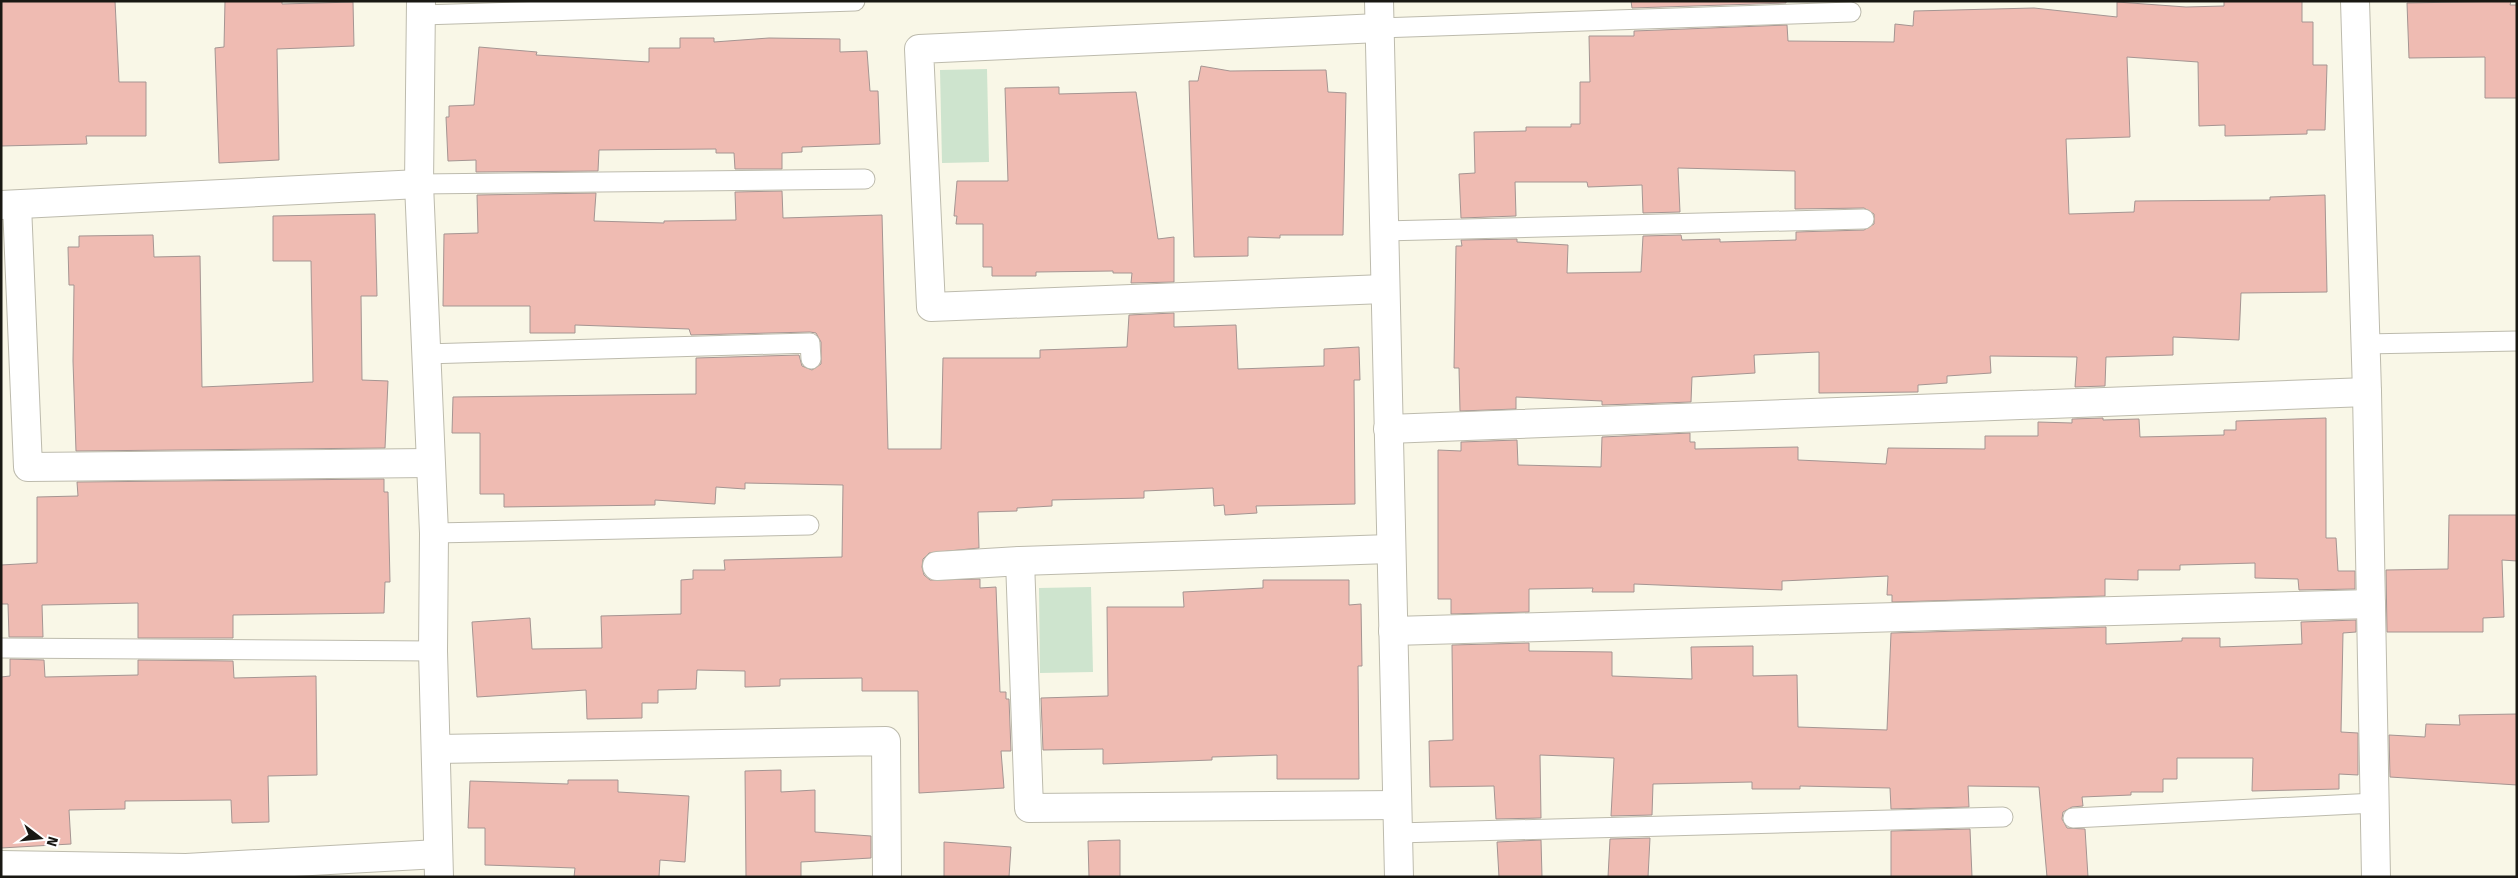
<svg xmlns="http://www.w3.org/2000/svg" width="2518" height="878" viewBox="0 0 2518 878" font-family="'Fira Sans',sans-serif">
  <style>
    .green { fill: #cee4ce }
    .building { fill: #efbbb2; stroke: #a59592 }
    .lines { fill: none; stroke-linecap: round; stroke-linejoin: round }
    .lane-casing { stroke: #bdbbad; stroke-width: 21 }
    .street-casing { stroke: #bdbbad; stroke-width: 30 }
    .lane { stroke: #fff; stroke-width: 19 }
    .street { stroke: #fff; stroke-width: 28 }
  </style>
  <rect width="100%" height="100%" fill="#f9f7e7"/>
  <!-- green -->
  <g class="green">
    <polygon points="987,69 989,162 942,163 940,70"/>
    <polygon points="1091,587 1093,672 1040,673 1039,588"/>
  </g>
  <!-- building -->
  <g class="building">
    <polygon points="1,1 115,1 119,82 146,82 146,136 86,136 87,144 1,146"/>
    <polygon points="225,1 282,1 282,4 353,2 354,46 277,49 279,160 219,163 215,48 224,47"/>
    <polygon points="1631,1 1786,1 1786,3 1632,8"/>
    <polygon points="2224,1 2302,1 2302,22 2313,22 2313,65 2327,65 2325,130 2307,130 2307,134 2225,136 2225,125 2199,126 2198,62 2127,57 2130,137 2066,139 2069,214 2134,212 2135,201 2270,200 2270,197 2325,195 2327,292 2241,293 2239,340 2173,337 2173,355 2106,357 2105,386 2075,387 2077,357 1990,356 1991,373 1947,376 1947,383 1918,385 1918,392 1819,393 1819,352 1754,355 1755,373 1692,377 1691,402 1602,405 1602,401 1516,397 1516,409 1460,411 1459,368 1454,368 1456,246 1462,246 1461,240 1517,239 1517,242 1568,245 1567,273 1641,272 1643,236 1681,235 1682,240 1720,239 1720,242 1796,240 1796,232 1864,230 1874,224 1874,214 1864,208 1795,209 1795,171 1678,168 1680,212 1643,213 1642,185 1588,187 1587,182 1515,182 1516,216 1461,218 1459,174 1475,173 1474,132 1526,131 1526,127 1571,127 1571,124 1580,124 1580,82 1590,82 1589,36 1634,36 1634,31 1787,25 1788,41 1894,42 1895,24 1913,26 1914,11 2034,8 2117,17 2117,2 2186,7 2224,6"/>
    <polygon points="2511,1 2510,5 2517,5 2517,98 2485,98 2485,57 2409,58 2407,3"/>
    <polygon points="680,38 714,38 714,42 769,38 840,39 840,52 867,51 870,91 878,91 880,144 802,147 802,152 782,153 782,169 735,169 734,153 716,153 716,149 599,150 598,171 476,172 476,160 448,161 446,117 449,117 449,106 474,105 479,47 537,52 536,55 649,62 649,48 680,48"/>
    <polygon points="1201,66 1230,71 1326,70 1328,92 1346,93 1343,235 1280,235 1280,238 1248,237 1248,256 1194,257 1189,81 1198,81"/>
    <polygon points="1059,87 1059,94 1136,92 1158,239 1174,237 1174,282 1131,283 1132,273 1113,273 1113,271 1036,272 1036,276 992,276 992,267 983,267 983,224 956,224 957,216 954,216 957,181 1008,181 1005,88"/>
    <polygon points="782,191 783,218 882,215 888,449 941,449 943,358 1040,358 1040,350 1127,347 1129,315 1174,313 1174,327 1236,325 1238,369 1324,366 1324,349 1359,347 1360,380 1354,380 1355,504 1256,506 1257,513 1225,515 1224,505 1214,506 1213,488 1144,491 1144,498 1052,500 1052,506 1017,508 1017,511 978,512 979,548 929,553 923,559 922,567 924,575 930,580 980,579 980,588 996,587 1000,692 1006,692 1006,699 1009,699 1011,751 1001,751 1004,788 919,793 918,691 862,691 862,678 780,679 780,686 745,687 745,671 697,670 696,689 658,690 658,703 642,703 642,718 587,719 586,690 477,697 472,622 530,618 532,649 602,648 601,616 681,614 681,580 693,579 693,570 725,570 724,560 842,557 843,485 745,483 745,489 716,487 715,504 655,500 655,505 504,507 504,494 480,494 480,433 452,433 453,397 696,394 696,358 799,355 802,366 812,370 821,364 821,342 816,333 810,332 691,335 689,329 575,325 575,333 530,333 530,306 443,306 444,234 478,233 477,195 596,193 594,221 664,223 664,221 736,220 735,192"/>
    <polygon points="375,214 377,296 361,296 362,380 388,381 385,448 76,451 73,361 74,285 69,285 68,247 79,247 79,236 153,235 154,257 200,256 202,387 313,382 311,261 273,261 273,216"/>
    <polygon points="2103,418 2103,420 2139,419 2140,437 2224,435 2224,430 2236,430 2236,421 2326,418 2326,538 2336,538 2338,571 2355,571 2355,589 2299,590 2298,579 2255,578 2255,563 2180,565 2180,570 2138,570 2138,580 2105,579 2105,596 1892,602 1892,595 1887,595 1888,576 1782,581 1782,590 1634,584 1634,592 1592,592 1593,588 1529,589 1529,612 1451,614 1451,599 1438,599 1438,450 1461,451 1461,442 1517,440 1518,465 1601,467 1602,437 1690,433 1690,442 1695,442 1695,449 1798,447 1798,460 1886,464 1888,448 1985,449 1985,436 2038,436 2038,422 2072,423 2072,419"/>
    <polygon points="384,479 384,492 388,492 390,582 385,582 384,613 233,615 233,638 138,638 138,603 42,605 43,637 9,637 8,604 1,604 1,565 37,563 37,497 78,496 77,482"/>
    <polygon points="2449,515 2517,515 2517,561 2502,560 2504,617 2483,618 2483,632 2387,632 2386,570 2448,569"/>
    <polygon points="1263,580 1349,580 1349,605 1361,604 1362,666 1358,666 1359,779 1277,779 1277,755 1212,757 1212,760 1103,764 1103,749 1043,750 1041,698 1108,696 1107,607 1184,607 1183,592 1263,588"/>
    <polygon points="2356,620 2356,632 2343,633 2341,732 2358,733 2358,775 2339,774 2339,789 2252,791 2253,758 2177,758 2177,779 2163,779 2163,792 2131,792 2131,795 2082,797 2083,806 2072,807 2063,812 2062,819 2067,828 2085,829 2088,877 2047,877 2039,787 1968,786 1969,807 1891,809 1890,788 1800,786 1800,789 1752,789 1752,782 1653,784 1652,815 1611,816 1614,758 1540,755 1541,818 1496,819 1494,786 1430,787 1429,741 1453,740 1452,645 1529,643 1529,651 1612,652 1612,676 1692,679 1691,647 1753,646 1753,676 1797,675 1798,727 1887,730 1891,633 2106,627 2106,644 2182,641 2182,638 2220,638 2220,647 2302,644 2301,622"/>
    <polygon points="10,659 44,660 45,677 138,675 138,660 233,661 234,678 316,676 317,775 268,776 269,822 232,823 231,800 125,801 125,809 69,810 71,844 1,848 1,677 10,676"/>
    <polygon points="2517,714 2517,785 2390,777 2389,735 2425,737 2426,724 2460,725 2459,715"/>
    <polygon points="781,770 781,792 815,790 815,832 871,836 871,858 801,862 801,877 746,877 745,771"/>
    <polygon points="568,780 618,780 618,792 689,796 685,862 660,860 659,877 574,877 575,868 485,865 485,828 468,828 470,781 568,784"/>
    <polygon points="1970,829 1972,877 1891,877 1891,831"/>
    <polygon points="1650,838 1648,877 1608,877 1610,839"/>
    <polygon points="1120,840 1120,877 1089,877 1088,841"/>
    <polygon points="1541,840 1542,877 1499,877 1497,842"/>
    <polygon points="944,842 1011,847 1009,877 944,877"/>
  </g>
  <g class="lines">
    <defs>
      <g id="lane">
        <polyline points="422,15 855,1"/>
        <polyline points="1379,28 1851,12"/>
        <polyline points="419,184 865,179"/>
        <polyline points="1383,231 1864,219"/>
        <polyline points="2365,344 2517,341"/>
        <polyline points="425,354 810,343 811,359"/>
        <polyline points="434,533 809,525"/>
        <polyline points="1,648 433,651"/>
        <polyline points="2073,818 2375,803"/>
        <polyline points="1397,833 2003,817"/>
      </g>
      <g id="street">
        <polyline points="421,1 419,184 434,533 433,651 439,877"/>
        <polyline points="1379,1 1399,877"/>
        <polyline points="2355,1 2367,392 2376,877"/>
        <polyline points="1379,28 919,49 931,307 1384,289"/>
        <polyline points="1,205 419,184"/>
        <polyline points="17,205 28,467 429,463"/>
        <polyline points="1388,429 2367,392"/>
        <polyline points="1020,561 1029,808 1397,805"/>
        <polyline points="937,566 1020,561 1390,549"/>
        <polyline points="1393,631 2371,604"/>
        <polyline points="437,749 886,741 887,877"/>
        <polyline points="1,865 186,868 438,854"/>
      </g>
    </defs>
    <!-- lane casing -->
    <use href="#lane" class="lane-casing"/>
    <!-- street casing -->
    <use href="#street" class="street-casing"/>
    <!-- lane -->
    <use href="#lane" class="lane"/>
    <!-- street -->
    <use href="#street" class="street"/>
  </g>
  <!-- border -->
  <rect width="2518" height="878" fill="none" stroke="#191813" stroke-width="5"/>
  <!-- north arrow -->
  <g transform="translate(40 838) rotate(106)" stroke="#ffffff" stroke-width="4" paint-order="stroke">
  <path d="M0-4L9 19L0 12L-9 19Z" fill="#191813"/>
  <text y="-8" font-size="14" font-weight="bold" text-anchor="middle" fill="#191813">N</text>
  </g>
</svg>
